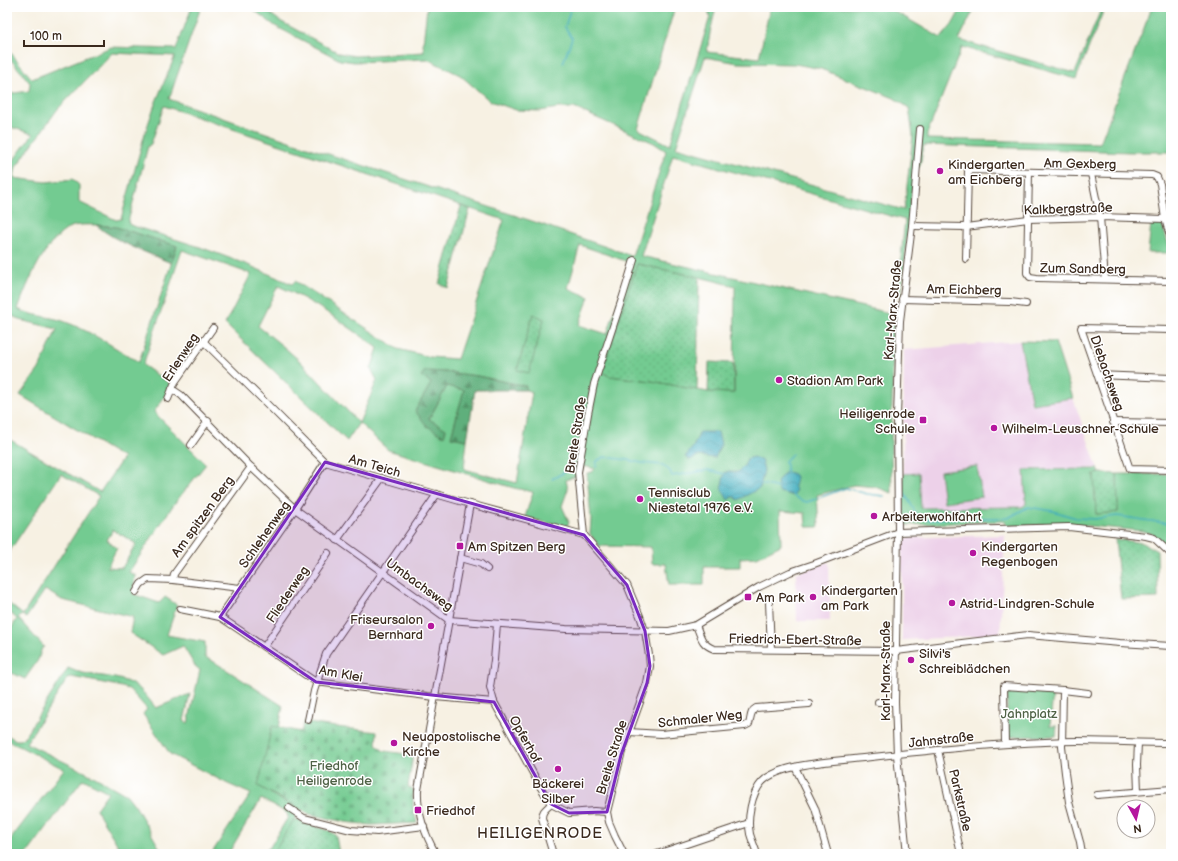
<svg xmlns="http://www.w3.org/2000/svg" width="1178" height="861" viewBox="0 0 1178 861" font-family="'Balsamiq Sans',sans-serif">
  <style>
    .built { fill: #edd1e9 }
    .green { fill: #73cb91; stroke: #577a58; fill-rule: evenodd }
    .forest { fill: url(#forest-firs); stroke: #4c6c4c }
    .cemetery { fill: url(#cemetery-stones); stroke: #577a58 }
    .garden { fill: url(#garden-dots); stroke: #577a58 }
    .water { fill: url(#water-waves); stroke: #3e6c6e }
    .lines { fill: none; stroke-linecap: round; stroke-linejoin: round }
    .stream { stroke: #40adbe; stroke-width: 1.5 }
    .minor-casing { stroke: #57483c; stroke-width: 8 }
    .minor { stroke: #fff; stroke-width: 6 }
    .marked { fill: #7b2cbf; fill-opacity: 0.2; stroke: #7b2cbf; stroke-width: 3; stroke-linejoin: round }
    .poi-dot { fill: #b5179e; stroke: #fff; stroke-width: 1.5 }
    .labels { text-anchor: middle; stroke-width: 3; stroke-linejoin: round; paint-order: stroke }
    .street-label { font-size: 13px; fill: #3b2a1e; stroke: #fff }
    .poi-label { font-size: 13px; fill: #3b2a1e; stroke: #fff; text-anchor: start }
    .park-label { font-size: 13px; fill: #4f6246; stroke: #fff }
    .quarter-label { font-size: 15px; letter-spacing: 1px; fill: #3b2a1e; stroke: #fff }
  </style>
  <defs>
    <pattern id="forest-firs" width="22" height="20" patternUnits="userSpaceOnUse"><rect width="22" height="20" fill="#5eaf7b"/><path d="M5 1l3.5 6h-7zM16 11l3.5 6h-7z" fill="#4f8f64"/></pattern>
    <pattern id="cemetery-stones" width="16" height="16" patternUnits="userSpaceOnUse"><rect width="16" height="16" fill="#73cb91"/><path d="M2 7V4a2 2 0 0 1 4 0v3zM10 15v-3a2 2 0 0 1 4 0v3z" fill="#64ae7d"/></pattern>
    <pattern id="garden-dots" width="8" height="8" patternUnits="userSpaceOnUse"><rect width="8" height="8" fill="#73cb91"/><path d="M2 2h.1M6 6h.1" fill="none" stroke="#64ae7d" stroke-width="1.8" stroke-linecap="round"/></pattern>
    <pattern id="water-waves" width="16" height="10" patternUnits="userSpaceOnUse"><rect width="16" height="10" fill="#40adbe"/><path d="M0 5q4-4 8 0t8 0" fill="none" stroke="#378d9a"/></pattern>
  </defs>
  <rect width="100%" height="100%" fill="#fff"/>
  <filter id="ink" filterUnits="userSpaceOnUse"><feTurbulence type="fractalNoise" baseFrequency=".025" numOctaves="2"/><feDisplacementMap in="SourceGraphic" scale="8" xChannelSelector="R" yChannelSelector="G"/><feConvolveMatrix kernelMatrix="1 2 1 2 8 2 1 2 1" color-interpolation-filters="sRGB"/></filter>
  <filter id="wash" filterUnits="userSpaceOnUse"><feTurbulence type="fractalNoise" baseFrequency=".012" numOctaves="4" result="noise"/><feDisplacementMap in="SourceGraphic" scale="16" xChannelSelector="R" yChannelSelector="G"/><feGaussianBlur stdDeviation="0.9" result="paint"/><feColorMatrix in="noise" values="0 0 0 0 0 0 0 0 0 0 0 0 0 0 0 0 0 1.4 0 .05"/><feComposite in="paint" operator="in"/></filter>
  <g filter="url(#wash)">
    <rect width="100%" height="100%" fill="#f7f1e3"/>
    <!-- built -->
    <g class="built">
      <polygon points="1020,341 1032,404 1073,398 1098,469 1090,468 1022,507 921,508 919,473 903,474 904,350"/>
      <polygon points="1005,535 1000,635 902,640 902,538"/>
      <polygon points="829,562 830,621 797,621 796,573"/>
    </g>
    <!-- green -->
    <g class="green">
      <path d="M192,7H201L169,99L292,142L538,223L632,256L666,151L654,143L574,108H558L540,111L516,110L490,101L460,75L427,59L354,62L340,60L275,26L250,7H261L280,21L339,53L355,56L424,52L423,44L427,7H675L638,129L670,145L710,17L707,7H716L710,33L707,52L759,58L770,7H887L941,38L952,25L962,7H975L959,40L1075,73L1102,7H1105L1076,79L962,47L927,134V139L1100,143L1152,7H1171V152H1130L924,145L920,166L914,171L901,296L897,295L905,220L673,155L641,256L894,314L891,448L892,493L876,487L854,485L817,495L819,527H806L805,513L780,511L781,545L757,557L740,558V567H704V585H669L666,564H652L651,547L599,546L590,534L591,519L587,473L592,472L595,469L584,466L581,474L566,480L568,489L562,506L569,522L566,528L525,517L533,492L514,488L388,450L359,423L347,441L225,324L251,274L182,250L143,365L170,384L167,393L154,412L206,464L174,504L129,572L135,575L133,594L159,603L165,597L177,605L167,635L205,642V657L216,663L283,706L279,728L272,727L271,794L300,810L273,854H256L263,853L270,847L288,817L287,813L261,799L228,854H211L251,794L228,784L170,754L143,714L147,709L129,689L114,685L71,677L68,678L26,743L95,777L127,795L136,807L163,854H123L96,809L108,792L83,779L27,854H7V844L64,769L7,740V735L16,740H21L25,736L68,668C88,678 114,673 134,685C142,689 150,701 156,708L190,694L184,721L188,723L200,670L195,666L183,646L163,655L130,633L133,617L62,600L45,590L26,618L23,615L18,618L44,647L42,648L38,660L25,679L7,671V635L17,619L7,610V602L23,615L99,496L61,474L7,555V438L100,492L123,458L20,395L39,369L57,329L20,320L7,313V170L9,166L33,134L7,126V94L29,91L30,83L7,55V48L32,79L111,47L176,49ZM112,53L175,56L155,104L145,133L121,219L116,220L79,202V185L73,179L46,182L14,178L16,167L57,110ZM705,57L738,63L795,64L821,69L894,98L909,108L913,136L904,210L676,147ZM164,106L504,220L457,359L430,357L398,349L321,298L295,281L292,284L248,265L200,247L130,225L128,222L148,146L151,144ZM96,225L116,227L177,246L139,362C115,348 89,330 63,321C48,316 32,316 18,309C28,282 44,241 71,227C78,224 89,225 96,225ZM580,245L631,263L607,334L579,325L589,297L568,288ZM637,264L699,277L735,286L734,393L708,392L652,381L610,376L602,372ZM278,286C314,301 346,325 378,348L371,369L377,380L359,423L300,361L284,347L258,326ZM425,371L446,372L477,376L526,386V390L532,392L517,483L464,469L467,440L451,437L464,390L447,386L429,419L432,383ZM113,530L125,537L136,544L122,568L107,567L117,548L107,540Z"/>
      <polygon points="1151,223 1162,224 1171,253 1148,253"/>
      <polygon points="1020,341 1055,342 1073,398 1032,404"/>
      <polygon points="977,466 982,497 944,502 940,471"/>
      <polygon points="1098,469 1100,473 1094,474 1096,514 1118,512 1117,474 1171,474 1171,548 1152,534 1143,531 1068,524 1006,526 1005,521 904,525 903,474 919,473 921,508 1022,507 1026,504 1024,470"/>
      <polygon points="1007,689 1053,693 1050,726 1057,726 1056,736 1007,737"/>
    </g>
    <!-- forest -->
    <g class="forest">
      <path d="M96,225L116,227L177,246L171,263C146,252 117,243 96,225Z"/>
      <polygon points="425,371 446,372 477,376 526,386 526,390 475,390 467,440 451,437 464,390 447,386 429,419 446,429 444,436 427,426 415,411 431,383 421,376"/>
    </g>
    <!-- cemetery -->
    <polygon class="cemetery" points="304,722 321,725 377,732 376,745 384,751 413,755 408,787 413,789 413,808 417,823 371,825 345,822 309,814 258,786 272,726 301,732"/>
    <!-- garden -->
    <g class="garden">
      <polygon points="461,206 470,209 448,288 439,284"/>
      <polygon points="637,264 699,277 697,390 652,381 609,376 602,372"/>
      <polygon points="533,314 544,319 529,373 517,370"/>
      <polygon points="709,362 733,363 734,393 708,392"/>
      <polygon points="1100,473 1117,474 1118,512 1096,514 1094,474"/>
      <polygon points="1115,539 1143,543 1157,551 1158,598 1121,599"/>
      <polygon points="294,819 330,831 336,836 339,854 273,854"/>
    </g>
    <!-- water -->
    <g class="water">
      <polygon points="700,432 718,432 721,444 715,458 698,456 690,460 685,457 693,447"/>
      <polygon points="753,457 762,461 764,470 760,488 738,500 735,497 732,497 728,500 721,488 725,472 738,472 744,466 747,459"/>
      <path d="M787,472C799,474 796,477 794,487L796,489L794,496L779,492L777,482L783,474Z"/>
    </g>
    <g class="lines">
      <!-- stream -->
      <g class="stream">
        <polyline points="563,63 572,38 565,27 571,7"/>
        <polyline points="596,467 597,461 604,457 628,460 642,463 663,465 670,471 672,476 708,470 725,474"/>
        <polyline points="787,472 785,461 792,454"/>
        <polyline points="552,479 574,467"/>
        <polyline points="761,484 779,488"/>
        <polyline points="904,492 918,517 931,520 947,518 1008,518 1028,507 1053,511 1076,518 1094,519 1117,516 1171,524"/>
        <polyline points="793,495 800,500 807,502 846,488 867,494 884,496"/>
      </g>
    </g>
  </g>
  <g filter="url(#ink)">
    <g class="lines">
      <defs>
        <g id="minor">
          <polyline points="1029,172 1027,273 1030,277 1037,278 1171,281"/>
          <polyline points="1091,174 1100,217 1105,279"/>
          <polyline points="912,226 966,227 1028,219 1100,217 1165,219 1171,218"/>
          <polyline points="966,259 968,170 1152,175 1157,177 1160,184 1165,219 1171,239"/>
          <polyline points="902,299 1010,302 1026,304"/>
          <polyline points="1171,330 1081,328 1130,469 1171,470"/>
          <polyline points="203,341 263,400 325,462 470,504 584,535"/>
          <polyline points="1098,375 1171,378"/>
          <polyline points="172,389 181,395 251,467 295,509 449,620 566,629 669,631 696,625 759,587 790,572 814,564 898,532 1069,527 1146,536 1154,538 1171,554"/>
          <polyline points="168,399 175,382 213,328"/>
          <polyline points="1113,422 1171,423"/>
          <polyline points="191,445 208,421"/>
          <polyline points="337,540 382,478"/>
          <polyline points="460,558 481,564 487,569"/>
          <polyline points="173,580 174,574 251,467"/>
          <polyline points="136,592 141,584 148,579 173,580 240,588"/>
          <polyline points="769,602 771,649"/>
          <polyline points="180,609 220,617 241,631 264,647 316,682 435,697 494,702"/>
          <polyline points="220,617 295,509 325,462"/>
          <polyline points="497,624 494,660 490,687 494,702 541,788 551,804 569,813 594,811 607,812"/>
          <path d="M696,625C701,637 701,644 714,649L896,651L1028,635L1120,643L1171,646"/>
          <polyline points="264,647 328,553"/>
          <polyline points="1063,690 1088,693"/>
          <polyline points="878,702 895,702"/>
          <polyline points="308,720 314,691 326,654 437,494"/>
          <path d="M629,732L661,734L745,726L749,724C751,718 750,711 756,708L809,704"/>
          <polyline points="1138,743 1137,765 1138,791"/>
          <polyline points="1005,744 1004,686 1063,690 1062,747 1065,773 1069,802 1080,842 1082,854"/>
          <polyline points="938,750 961,854"/>
          <polyline points="795,767 815,808 828,854"/>
          <polyline points="1097,795 1171,789"/>
          <path d="M551,804C546,809 542,811 542,818L553,854"/>
          <polyline points="289,808 304,818 351,830 377,832 424,826"/>
          <path d="M436,854C425,835 417,812 418,790L470,504"/>
          <polyline points="624,854 615,836 609,822 607,812 621,755 647,683 650,666 649,655 645,631 640,616 627,585 584,535 578,472 588,414 594,384 623,296 634,260"/>
          <polyline points="657,854 749,823"/>
          <path d="M757,854C755,847 752,841 750,834C747,819 751,794 762,782C780,763 838,761 863,758C934,750 1006,742 1077,741C1108,741 1140,743 1171,743"/>
          <polyline points="907,854 897,755 895,702 898,532 897,417 900,321 912,226 920,129"/>
        </g>
      </defs>
      <!-- minor casing -->
      <use href="#minor" class="minor-casing"/>
      <!-- minor -->
      <use href="#minor" class="minor"/>
    </g>
  </g>
  <!-- marked area -->
  <path class="marked" d="M325,462L584,535L627,585L645,631L650,666L647,683L621,755L607,812L569,813L551,804L494,702L316,682L220,617Z"/>
  <!-- markers -->
  <g class="poi-dot">
    <circle cx="940" cy="171" r="4"/>
    <circle cx="779" cy="380" r="4"/>
    <rect x="919" y="416" width="8" height="8" rx="2"/>
    <circle cx="994" cy="428" r="4"/>
    <circle cx="640" cy="499" r="4"/>
    <circle cx="874" cy="516" r="4"/>
    <rect x="456" y="542" width="8" height="8" rx="2"/>
    <circle cx="973" cy="553" r="4"/>
    <rect x="744" y="593" width="8" height="8" rx="2"/>
    <circle cx="813" cy="597" r="4"/>
    <circle cx="952" cy="603" r="4"/>
    <circle cx="431" cy="626" r="4"/>
    <circle cx="911" cy="660" r="4"/>
    <circle cx="394" cy="743" r="4"/>
    <circle cx="558" cy="769" r="4"/>
    <rect x="414" y="806" width="8" height="8" rx="2"/>
  </g>
  <g class="labels">
    <!-- street labels -->
    <g class="street-label">
      <text transform="translate(1080 163) rotate(1)" y="5">Am Gexberg</text>
      <text transform="translate(1068 208) rotate(-2)" y="5">Kalkbergstraße</text>
      <text transform="translate(1083 268) rotate(1)" y="5">Zum Sandberg</text>
      <text transform="translate(964 289) rotate(1)" y="5">Am Eichberg</text>
      <text transform="translate(892 310) rotate(-85)" y="5">Karl-Marx-Straße</text>
      <text transform="translate(180 357) rotate(-57)" y="5">Erlenweg</text>
      <text transform="translate(1108 373) rotate(71)" y="5">Diebachsweg</text>
      <text transform="translate(575 435) rotate(-81)" y="5">Breite Straße</text>
      <text transform="translate(375 465) rotate(16)" y="5">Am Teich</text>
      <text transform="translate(202 516) rotate(-54)" y="5">Am spitzen Berg</text>
      <text transform="translate(264 534) rotate(-55)" y="5">Schlehenweg</text>
      <text transform="translate(420 584) rotate(36)" y="5">Umbachsweg</text>
      <text transform="translate(287 594) rotate(-56)" y="5">Fliederweg</text>
      <text transform="translate(795 639) rotate(1)" y="5">Friedrich-Ebert-Straße</text>
      <text transform="translate(885 671) rotate(-90)" y="5">Karl-Marx-Straße</text>
      <text transform="translate(341 673) rotate(10)" y="5">Am Klei</text>
      <text transform="translate(700 718) rotate(-6)" y="5">Schmaler Weg</text>
      <text transform="translate(526 739) rotate(61)" y="5">Opferhof</text>
      <text transform="translate(941 739) rotate(-6)" y="5">Jahnstraße</text>
      <text transform="translate(611 757) rotate(-73)" y="5">Breite Straße</text>
      <text transform="translate(961 800) rotate(77)" y="5">Parkstraße</text>
    </g>
    <!-- poi labels -->
    <g class="poi-label">
      <text x="948" y="169">Kindergarten<tspan x="948" dy="15">am Eichberg</tspan></text>
      <text x="787" y="385">Stadion Am Park</text>
      <text x="915" y="418" text-anchor="end">Heiligenrode<tspan x="915" dy="15">Schule</tspan></text>
      <text x="1002" y="433">Wilhelm-Leuschner-Schule</text>
      <text x="648" y="497">Tennisclub<tspan x="648" dy="15">Niestetal 1976 e.V.</tspan></text>
      <text x="882" y="521">Arbeiterwohlfahrt</text>
      <text x="468" y="551">Am Spitzen Berg</text>
      <text x="981" y="551">Kindergarten<tspan x="981" dy="15">Regenbogen</tspan></text>
      <text x="821" y="595">Kindergarten<tspan x="821" dy="15">am Park</tspan></text>
      <text x="756" y="602">Am Park</text>
      <text x="960" y="608">Astrid-Lindgren-Schule</text>
      <text x="423" y="624" text-anchor="end">Friseursalon<tspan x="423" dy="15">Bernhard</tspan></text>
      <text x="919" y="658">Silvi's<tspan x="919" dy="15">Schreiblädchen</tspan></text>
      <text x="402" y="741">Neuapostolische<tspan x="402" dy="15">Kirche</tspan></text>
      <text x="558" y="788" text-anchor="middle">Bäckerei<tspan x="558" dy="15">Silber</tspan></text>
      <text x="426" y="815">Friedhof</text>
    </g>
    <!-- park labels -->
    <g class="park-label">
      <text x="1029" y="718">Jahnplatz</text>
      <text x="334" y="770">Friedhof<tspan x="334" dy="15">Heiligenrode</tspan></text>
    </g>
    <!-- quarter labels -->
    <g class="quarter-label">
      <text x="540" y="838">HEILIGENRODE</text>
    </g>
  </g>
  <!-- margin -->
  <rect width="1178" height="861" fill="none" stroke="#fff" stroke-width="24"/>
  <!-- north arrow -->
  <g transform="translate(1136 819) rotate(172)"><circle r="19" fill="#ffffff" stroke="#b1aaa5"/>
  <path d="M0-3L7 15L0 10L-7 15Z" fill="#b5179e"/>
  <text y="-6" font-size="11" font-weight="bold" text-anchor="middle" fill="#3b2a1e">N</text>
  </g>
  <!-- scale -->
  <path d="M24 40v6h80v-6" fill="none" stroke="#3b2a1e" stroke-width="2"/>
  <text x="30" y="40" font-size="12" fill="#3b2a1e" stroke="#ffffff" stroke-width="3" paint-order="stroke">100 m</text>
</svg>
